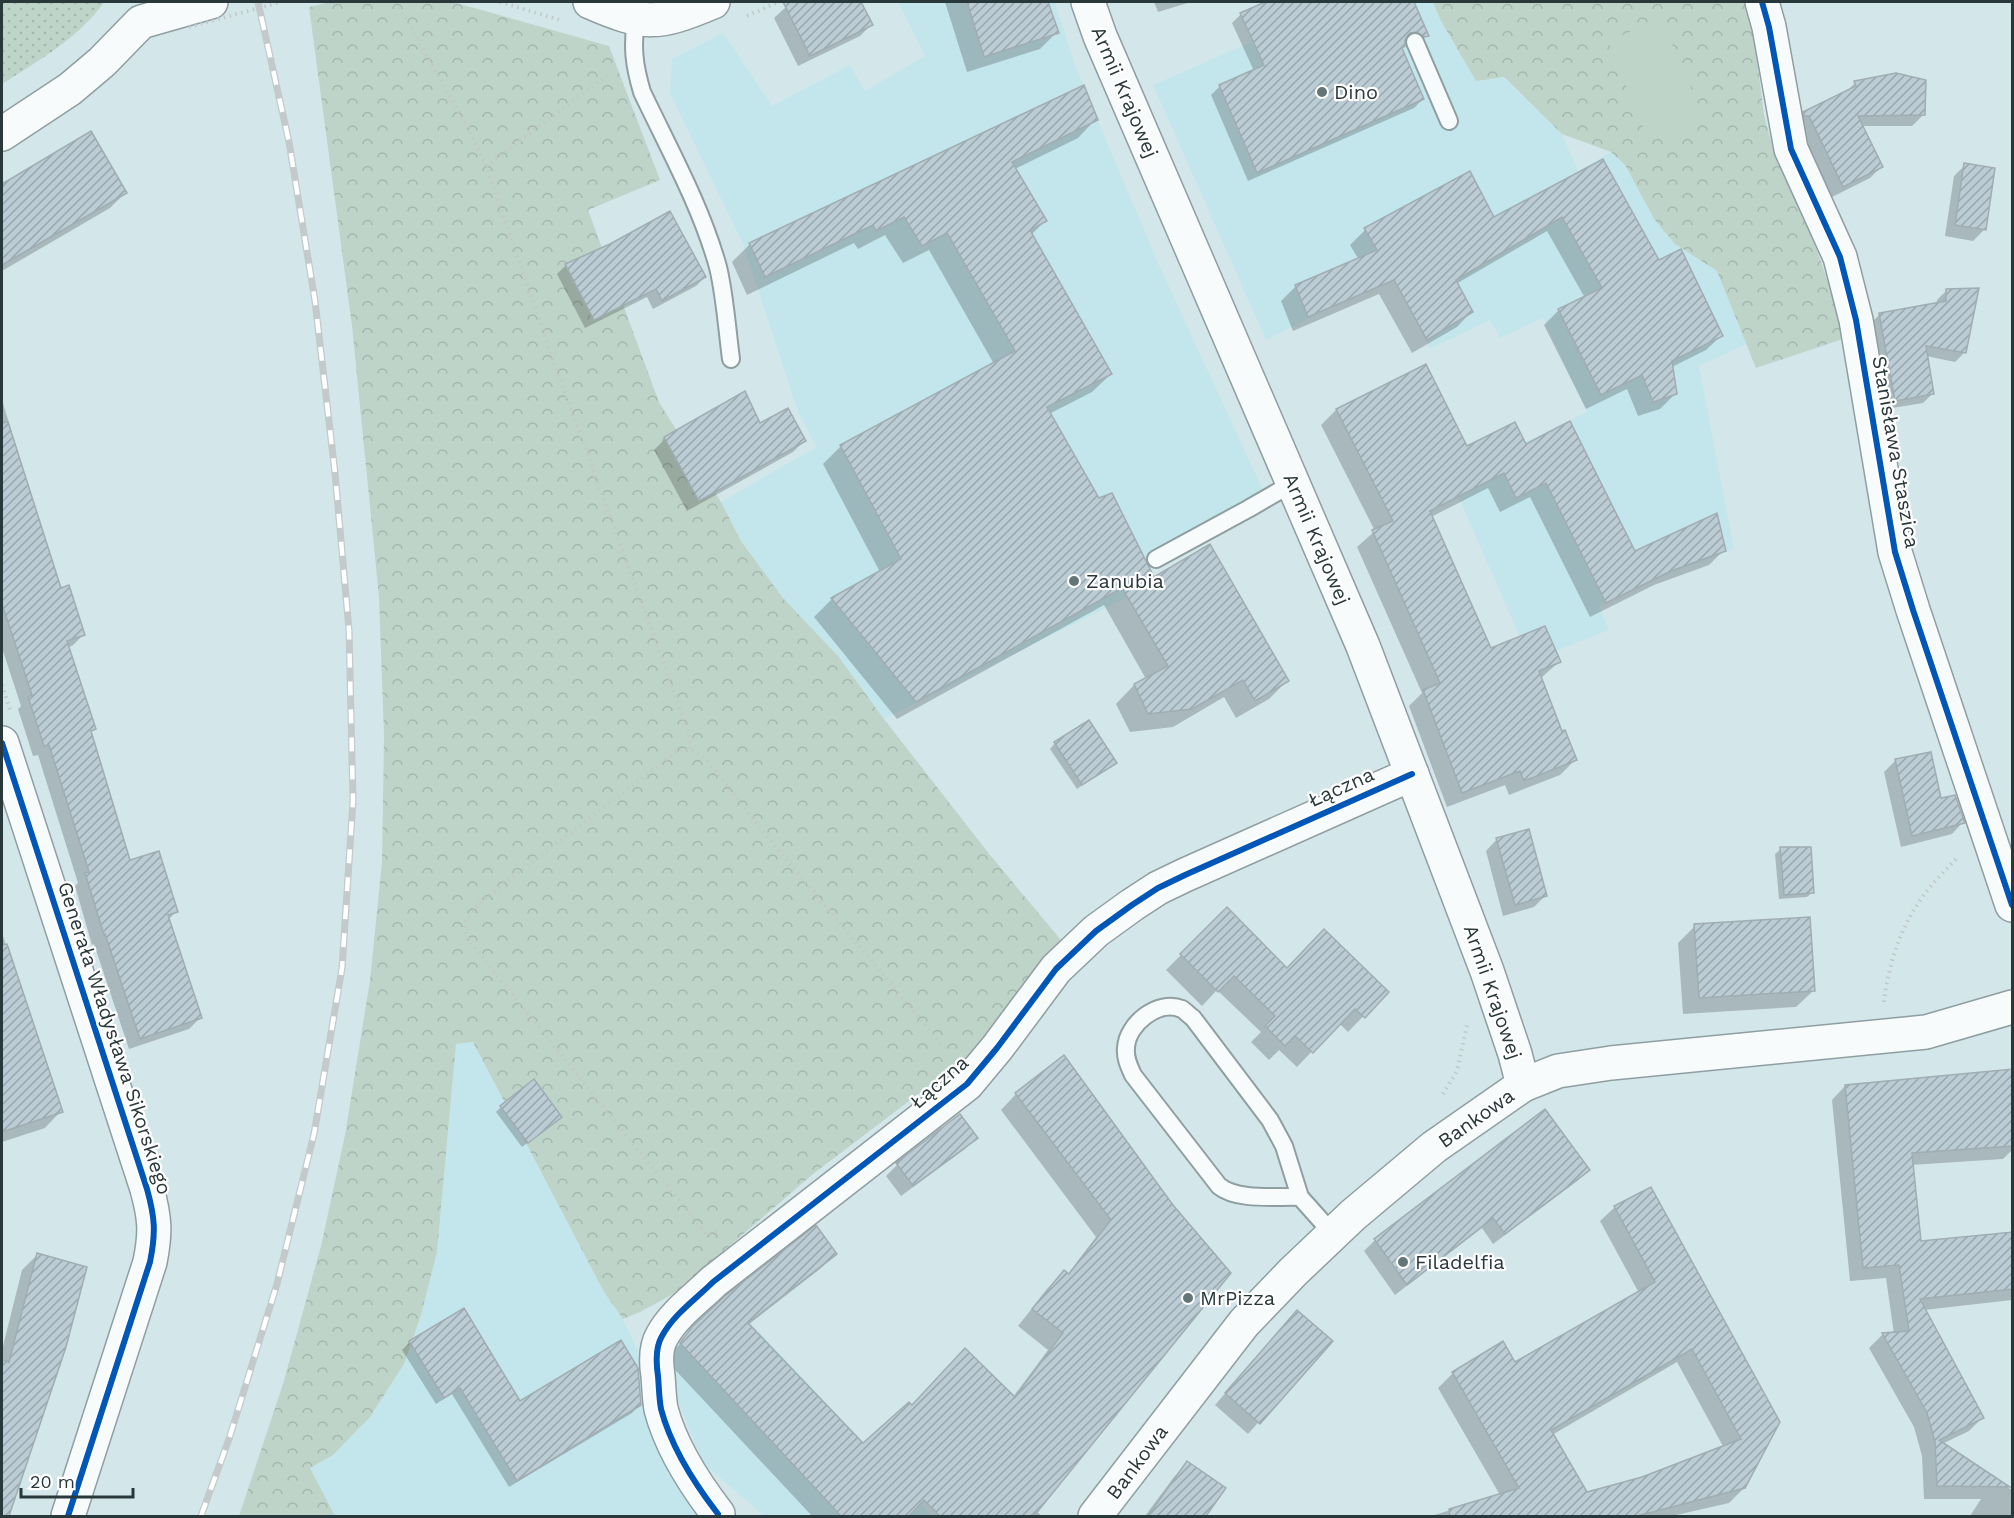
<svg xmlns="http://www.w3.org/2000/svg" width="2014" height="1518" viewBox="0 0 2014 1518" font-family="'Work Sans',sans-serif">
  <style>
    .built { fill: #c3e6ec }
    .forest { fill: url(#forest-crowns) }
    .garden { fill: url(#garden-dots) }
    .pitch { fill: #bfd4c8 }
    .shadow { fill: #0003; fill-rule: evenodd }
    .building { fill: url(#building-hatch); stroke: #a0adb2; stroke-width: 1.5; fill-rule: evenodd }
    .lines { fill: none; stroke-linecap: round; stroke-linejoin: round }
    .service-casing { stroke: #8f9ea1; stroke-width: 20 }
    .minor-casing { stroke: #8f9ea1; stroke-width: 36 }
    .secondary-casing { stroke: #8f9ea1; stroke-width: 36 }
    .path { stroke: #c1c8c9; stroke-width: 4; stroke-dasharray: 1.5 4.5; stroke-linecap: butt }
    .service { stroke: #f8fbfc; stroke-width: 16 }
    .minor { stroke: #f8fbfc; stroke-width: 33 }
    .secondary { stroke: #f8fbfc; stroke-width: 33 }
    .rail-casing { stroke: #c4c9cb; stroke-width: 7 }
    .rail { stroke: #fff; stroke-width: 4.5; stroke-dasharray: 14; stroke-linecap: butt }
    .path-bridge { stroke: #c1c8c9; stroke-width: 4; stroke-dasharray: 1.5 4.5; stroke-linecap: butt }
    .cycleway-casing { stroke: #fff; stroke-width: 10 }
    .cycleway { stroke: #0057b8; stroke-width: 6 }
    .poi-dot { fill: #647578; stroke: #fff; stroke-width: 2 }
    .labels { text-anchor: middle; stroke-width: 4.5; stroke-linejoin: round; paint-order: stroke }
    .street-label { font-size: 20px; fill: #29383a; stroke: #fff }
    .poi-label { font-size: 20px; fill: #29383a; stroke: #fff; text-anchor: start }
  </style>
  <defs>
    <pattern id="forest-crowns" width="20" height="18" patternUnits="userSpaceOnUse" patternTransform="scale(1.5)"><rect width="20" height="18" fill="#bfd4c8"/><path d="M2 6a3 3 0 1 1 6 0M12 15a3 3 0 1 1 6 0" fill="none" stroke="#a4b7ad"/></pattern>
    <pattern id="garden-dots" width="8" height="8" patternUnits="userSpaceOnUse" patternTransform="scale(1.5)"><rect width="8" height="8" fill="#bfd4c8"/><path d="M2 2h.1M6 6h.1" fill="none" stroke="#a4b7ad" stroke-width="1.8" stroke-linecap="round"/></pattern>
    <pattern id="building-hatch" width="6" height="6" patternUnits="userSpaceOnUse" patternTransform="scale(1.5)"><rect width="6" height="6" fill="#bbccd4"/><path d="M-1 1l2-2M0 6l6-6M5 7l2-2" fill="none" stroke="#98a7ad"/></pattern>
  </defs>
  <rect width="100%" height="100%" fill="#d3e7eb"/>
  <!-- built -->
  <g class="built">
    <polygon points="898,2 1055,2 1075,65 1106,140 1159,265 1263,490 1151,551 1136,593 884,719 838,656 783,598 741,541 721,502 816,447 798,412 743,244 670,93 672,59 723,33 772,106 850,65 865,91 925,56"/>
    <polygon points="1343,2 1433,2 1441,21 1476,81 1503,77 1562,134 1578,171 1611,152 1625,166 1654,219 1675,244 1717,271 1747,344 1699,366 1734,549 1672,572 1599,605 1609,630 1556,651 1546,626 1520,637 1450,478 1587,412 1543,318 1500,338 1490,320 1430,349 1393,276 1266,340 1153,85"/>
    <polygon points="473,1042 604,1292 623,1319 643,1362 668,1474 698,1511 693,1516 335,1516 310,1468 333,1455 370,1417 404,1364 421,1315 437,1252 456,1044"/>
    <polygon points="719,1289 932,1516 764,1516 703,1463 673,1389 671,1339"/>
  </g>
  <!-- forest -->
  <g class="forest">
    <polygon points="330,2 453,2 609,46 660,180 588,210 659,402 721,502 741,541 783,598 838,656 884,719 990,855 1061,940 983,1045 813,1174 675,1293 640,1312 623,1319 604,1292 473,1042 456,1044 437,1252 421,1315 404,1364 370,1417 333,1455 310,1468 335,1516 239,1516 283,1384 321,1246 345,1135 370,980 382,862 384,736 379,597 352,326 309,7"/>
    <polygon points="1433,2 1744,2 1753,28 1764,115 1770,138 1779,162 1803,209 1833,297 1843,339 1756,368 1717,271 1675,244 1654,219 1625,165 1611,152 1562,134 1504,77 1476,81 1441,21"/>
  </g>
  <!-- garden -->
  <path class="garden" d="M2,2H104C80,37 38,61 2,84Z"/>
  <!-- pitch -->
  <polygon class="pitch" points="1661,19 1705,120 1649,142 1608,41"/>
  <!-- shadow -->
  <g class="shadow">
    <polygon points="796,2 860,2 871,25 860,36 798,66 774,18 786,7"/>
    <polygon points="945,2 1046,2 1057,32 1040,49 967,72"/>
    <polygon points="1154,2 1191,2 1158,12"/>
    <polygon points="1269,2 1285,2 1305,49 1412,2 1427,35 1418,44 1407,40 1403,41 1401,49 1423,99 1414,108 1248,181 1211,95 1220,86 1254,71 1232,23 1241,14"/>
    <polygon points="1855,83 1923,115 1912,126 1861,126 1881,167 1870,178 1832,197 1798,127 1793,125 1804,113 1844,94"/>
    <polygon points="1096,119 1078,138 1015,169 1045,221 1031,235 1111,374 1092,392 1049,414 1099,500 1154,579 1287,681 1269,699 1236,718 1224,697 1173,727 1130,732 1116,704 1134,685 1146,679 1104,605 897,719 814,617 832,599 880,572 823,464 841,446 994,364 929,250 903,263 885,235 858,249 854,243 747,295 732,262 750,244"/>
    <polygon points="91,133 125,193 110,208 2,271 2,185"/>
    <polygon points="1602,161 1658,262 1721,336 1706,350 1672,367 1675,394 1660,409 1638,416 1627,389 1586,409 1544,325 1559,310 1585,298 1547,231 1456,284 1471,312 1457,327 1412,353 1379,294 1293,331 1281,301 1296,286 1359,260 1350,245 1365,230 1494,219"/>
    <polygon points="1965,165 1985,229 1973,241 1945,236 1954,176"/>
    <polygon points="610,245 705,277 696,286 653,309 647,297 585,328 557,274 566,265"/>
    <polygon points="1947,290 1965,352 1955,362 1926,356 1933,393 1923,403 1886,409 1871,323 1880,314 1937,304 1937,300"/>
    <polygon points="1426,366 1467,448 1525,446 1634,553 1724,550 1709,565 1654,585 1590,617 1530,497 1500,512 1488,488 1431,517 1490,650 1559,662 1541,678 1561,733 1575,760 1560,775 1509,795 1505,785 1447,807 1409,706 1422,693 1357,547 1375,531 1321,425 1336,410"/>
    <polygon points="2,400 60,590 83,635 72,646 67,647 94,729 90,734 129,862 176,912 168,920 200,1018 189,1029 129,1049 94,944 92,945 75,886 78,883 38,755 33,756 18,709 21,706 2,648"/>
    <polygon points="760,425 804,441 793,452 687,511 654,450 665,439"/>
    <polygon points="1055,743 1115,763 1077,789 1050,749"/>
    <polygon points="1930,754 1940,800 1963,822 1952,834 1901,847 1884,772 1895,761"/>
    <polygon points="1497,839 1545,896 1534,907 1503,916 1486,851"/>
    <polygon points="1781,849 1813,892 1807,897 1779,899 1775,854"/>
    <polygon points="1227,909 1287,969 1387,992 1348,1032 1339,1023 1297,1067 1279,1050 1269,1060 1251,1042 1261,1032 1217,990 1202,1006 1166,970"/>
    <polygon points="1695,926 1813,991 1796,1007 1683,1014 1678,943"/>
    <polygon points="2,933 61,1111 45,1128 2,1142"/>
    <polygon points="2012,1084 2012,1150 2003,1159 1911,1165 1920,1243 2012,1234 2012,1300 1924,1310 1983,1417 1969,1431 1942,1444 2012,1490 2012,1516 1970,1516 1981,1499 1924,1499 1922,1456 1914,1427 1869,1348 1882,1335 1894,1334 1886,1278 1850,1281 1832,1100 1845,1086"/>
    <polygon points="1016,1094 1172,1206 1036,1511 1042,1516 812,1516 665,1359 726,1297 835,1254 820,1269 748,1325 863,1445 912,1407 1013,1397 1048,1350 1018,1326 1048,1288 1064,1272 1067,1275 1096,1237 1001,1110"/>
    <polygon points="501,1107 555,1122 522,1147 496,1112"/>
    <polygon points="959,1116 976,1138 965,1149 901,1196 886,1176 897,1165"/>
    <polygon points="1588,1170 1577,1181 1493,1244 1482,1228 1395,1295 1364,1251 1375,1240"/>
    <path d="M1615,1207L1778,1422L1744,1488L1729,1503L1672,1516H1431L1500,1495L1438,1388L1453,1373L1515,1364L1639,1293L1600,1221ZM1677,1362L1724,1448L1642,1479L1586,1494L1552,1435Z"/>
    <polygon points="37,1255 7,1491 2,1489 2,1350 22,1270"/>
    <polygon points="1286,1323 1331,1341 1248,1434 1215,1405"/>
    <polygon points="410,1342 520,1403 640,1404 632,1413 509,1487 452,1394 436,1404 402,1350"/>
    <polygon points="1188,1463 1224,1489 1204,1516 1145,1516 1174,1477"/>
  </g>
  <!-- building -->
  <g class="building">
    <polygon points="783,2 861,2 873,25 810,56"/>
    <polygon points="967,2 1048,2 1059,33 984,57"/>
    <polygon points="1265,2 1414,2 1429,36 1424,37 1417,32 1410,33 1405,40 1405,46 1402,48 1424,99 1257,173 1219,85 1264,65 1240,13"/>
    <polygon points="1896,73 1926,80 1925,115 1858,116 1883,167 1843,187 1809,116 1804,116 1803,112 1856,86 1854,81"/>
    <polygon points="1084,85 1098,120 1012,162 1047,221 1030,230 1112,374 1047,407 1099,498 1112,493 1154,577 1210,544 1289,681 1255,701 1243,680 1192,709 1148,714 1134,684 1168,666 1122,588 916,702 831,598 901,559 840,445 1015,351 947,233 922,246 904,217 876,231 873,225 765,277 749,243"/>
    <polygon points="91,131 127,193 2,265 2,184"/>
    <polygon points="1603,159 1659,260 1681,249 1723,336 1672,361 1677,394 1653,402 1642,375 1601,395 1558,309 1602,288 1562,217 1456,280 1473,312 1427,340 1394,280 1308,317 1295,285 1377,250 1364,228 1470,171 1494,217"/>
    <polygon points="1964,163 1995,168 1986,230 1955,225"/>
    <polygon points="670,211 706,277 662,301 656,289 594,320 565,264 610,244"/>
    <polygon points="1979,288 1966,353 1926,346 1934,394 1895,401 1879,313 1946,301 1946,289"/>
    <polygon points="1426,364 1467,446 1515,422 1526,444 1570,421 1635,551 1717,513 1726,551 1671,571 1606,603 1546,483 1516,498 1504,473 1430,511 1491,648 1545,626 1561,662 1539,671 1562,731 1565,730 1577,760 1524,781 1520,771 1462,793 1423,690 1440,683 1372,530 1393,521 1336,409"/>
    <polygon points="745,391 760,423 788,408 806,441 699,501 664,437"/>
    <polygon points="8,422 61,588 69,585 85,635 67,641 96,729 91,731 130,860 159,851 178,912 168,915 202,1018 140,1039 105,934 104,935 85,873 89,872 49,745 44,746 28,697 32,695 2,604 2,423"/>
    <polygon points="1089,720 1117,763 1082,785 1054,742"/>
    <polygon points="1931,752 1941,798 1955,795 1965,823 1912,836 1895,759"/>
    <polygon points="1529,829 1547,896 1515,905 1496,838"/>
    <polygon points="1780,847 1811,847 1814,893 1784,895"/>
    <polygon points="1227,907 1287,968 1324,929 1389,992 1365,1018 1355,1009 1313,1053 1295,1036 1285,1046 1265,1026 1275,1016 1234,976 1218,992 1180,954"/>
    <polygon points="1810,917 1815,991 1699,998 1694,924"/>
    <polygon points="7,944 63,1112 2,1132 2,945"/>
    <polygon points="1064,1055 1173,1205 1231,1273 1034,1516 940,1516 924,1500 909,1516 841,1516 680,1343 692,1327 725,1296 816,1225 837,1254 748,1323 863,1443 909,1402 912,1405 965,1348 1015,1397 1063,1333 1032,1309 1064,1270 1069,1274 1111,1220 1015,1093"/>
    <polygon points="2013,1069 2013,1146 1912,1153 1921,1241 2013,1232 2013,1289 1920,1299 1984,1418 1939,1440 2010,1487 1937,1486 1935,1442 1927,1413 1882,1333 1909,1331 1899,1265 1863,1268 1845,1085"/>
    <polygon points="534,1079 562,1117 528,1143 500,1106"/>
    <polygon points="1545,1109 1590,1170 1505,1234 1493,1218 1407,1285 1374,1239"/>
    <polygon points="960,1114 978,1138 913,1186 896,1163"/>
    <path d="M1651,1187L1780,1422L1745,1488L1637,1516H1450L1449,1509L1519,1488L1452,1372L1503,1341L1515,1362L1655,1282L1614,1206ZM1692,1349L1741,1439L1642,1477L1587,1492L1551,1430Z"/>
    <polygon points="37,1253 87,1267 66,1347 9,1516 2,1516 2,1360 9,1362"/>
    <polygon points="464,1308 520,1401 621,1340 638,1368 641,1405 517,1481 460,1388 444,1398 409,1341"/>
    <polygon points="1297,1310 1333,1341 1260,1424 1225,1393"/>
    <polygon points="1187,1461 1226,1488 1206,1516 1148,1516"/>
  </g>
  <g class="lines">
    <defs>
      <g id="service">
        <path d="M636,19C632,47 634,65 642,92C669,149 701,206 718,267C725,296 727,329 731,359"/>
        <polyline points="1415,42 1449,121"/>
        <polyline points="1156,559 1248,509 1293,483"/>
        <path d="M1300,1197C1277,1196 1237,1201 1219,1186L1133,1075C1129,1066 1125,1058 1126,1048C1127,1024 1158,999 1182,1009C1185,1011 1190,1016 1193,1018L1270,1120L1284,1146L1300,1197L1333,1234"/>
      </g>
      <g id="minor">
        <path d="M590,2C645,26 658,25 713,2"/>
        <polyline points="1762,2 1769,27 1791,149 1840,257 1856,320 1895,552 1913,610 2012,905"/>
        <polyline points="2,134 70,89 102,62 141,22 211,2"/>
        <path d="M2,743L147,1189C155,1218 156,1232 150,1262L68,1516"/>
        <polyline points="1523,1085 1558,1071 1611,1063 1926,1032 2012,1007"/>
        <path d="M718,1514C694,1483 671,1447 661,1409C659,1398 659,1387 658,1376C656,1363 655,1348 662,1336C674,1314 696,1299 713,1282L967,1084L997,1048L1056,969L1096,931L1132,905L1158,888L1185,875L1412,774"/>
      </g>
      <polyline id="secondary" points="1088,2 1100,36 1363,646 1487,971 1515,1054 1523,1085 1434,1147 1353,1215 1293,1272 1244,1323 1095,1516"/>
    </defs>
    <!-- service casing -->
    <use href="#service" class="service-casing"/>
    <!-- minor casing -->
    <use href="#minor" class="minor-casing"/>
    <!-- secondary casing -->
    <use href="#secondary" class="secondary-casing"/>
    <!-- path -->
    <g class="path">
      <polyline points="396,2 467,126 486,166 555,365 689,733 690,749"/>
      <polyline points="500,2 560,20"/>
      <polyline points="747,16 778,2"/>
      <polyline points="486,166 609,74"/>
      <polyline points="2,685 10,710"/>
      <path d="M1884,1002C1888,964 1902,923 1926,892C1936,880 1947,868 1958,857"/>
      <polyline points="1443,1094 1457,1071 1467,1025"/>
      <path d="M716,1231L709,1235L705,1233L467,938L465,929L466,921L479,903L676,752C690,746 697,752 708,762L773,844L948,1052"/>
    </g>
    <!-- service -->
    <use href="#service" class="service"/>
    <!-- minor -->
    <use href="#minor" class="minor"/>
    <!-- secondary -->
    <use href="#secondary" class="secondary"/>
    <defs>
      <polyline id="rail" points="201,1516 229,1439 277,1284 314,1134 342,968 353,801 349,630 335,473 315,301 289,142 258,2"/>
    </defs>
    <!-- rail casing -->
    <use href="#rail" class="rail-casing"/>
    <!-- rail -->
    <use href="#rail" class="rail"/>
    <!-- path-bridge -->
    <polyline class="path-bridge" points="189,27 281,2"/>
    <defs>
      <g id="cycleway">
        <polyline points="1762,2 1769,27 1791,149 1840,257 1856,320 1895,552 1913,610 2012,905"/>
        <path d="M2,743L147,1189C155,1218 156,1232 150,1262L68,1516"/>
        <path d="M718,1514C694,1483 671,1447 661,1409C659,1398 659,1387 658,1376C656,1363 655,1348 662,1336C674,1314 696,1299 713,1282L967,1084L997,1048L1056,969L1096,931L1132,905L1158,888L1185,875L1412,774"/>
      </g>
    </defs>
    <!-- cycleway casing -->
    <use href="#cycleway" class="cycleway-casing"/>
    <!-- cycleway -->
    <use href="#cycleway" class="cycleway"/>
  </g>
  <!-- markers -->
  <g class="poi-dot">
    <circle cx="1322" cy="92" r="6"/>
    <circle cx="1074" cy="581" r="6"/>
    <circle cx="1403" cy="1262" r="6"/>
    <circle cx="1188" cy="1298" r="6"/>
  </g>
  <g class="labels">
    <!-- street labels -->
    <g class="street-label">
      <text transform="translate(1125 92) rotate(67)" y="7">Armii Krajowej</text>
      <text transform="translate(1896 452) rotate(80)" y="7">Stanisława Staszica</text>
      <text transform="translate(1317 539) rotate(67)" y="7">Armii Krajowej</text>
      <text transform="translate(1341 787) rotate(-24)" y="7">Łączna</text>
      <text transform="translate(1493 992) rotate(71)" y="7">Armii Krajowej</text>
      <text transform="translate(115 1038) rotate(72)" y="7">Generała Władysława Sikorskiego</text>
      <text transform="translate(939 1082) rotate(-41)" y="7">Łączna</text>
      <text transform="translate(1476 1118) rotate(-35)" y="7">Bankowa</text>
      <text transform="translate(1137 1462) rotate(-53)" y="7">Bankowa</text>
    </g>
    <!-- poi labels -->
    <g class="poi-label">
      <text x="1334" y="99">Dino</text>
      <text x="1086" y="588">Zanubia</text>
      <text x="1415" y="1269">Filadelfia</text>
      <text x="1200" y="1305">MrPizza</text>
    </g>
  </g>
  <!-- border -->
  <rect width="2014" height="1518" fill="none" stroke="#29383a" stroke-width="6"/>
  <!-- scale -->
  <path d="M21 1488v9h112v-9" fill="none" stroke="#29383a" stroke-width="3"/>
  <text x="30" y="1488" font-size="18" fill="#29383a" stroke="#ffffff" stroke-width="4.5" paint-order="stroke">20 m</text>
</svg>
